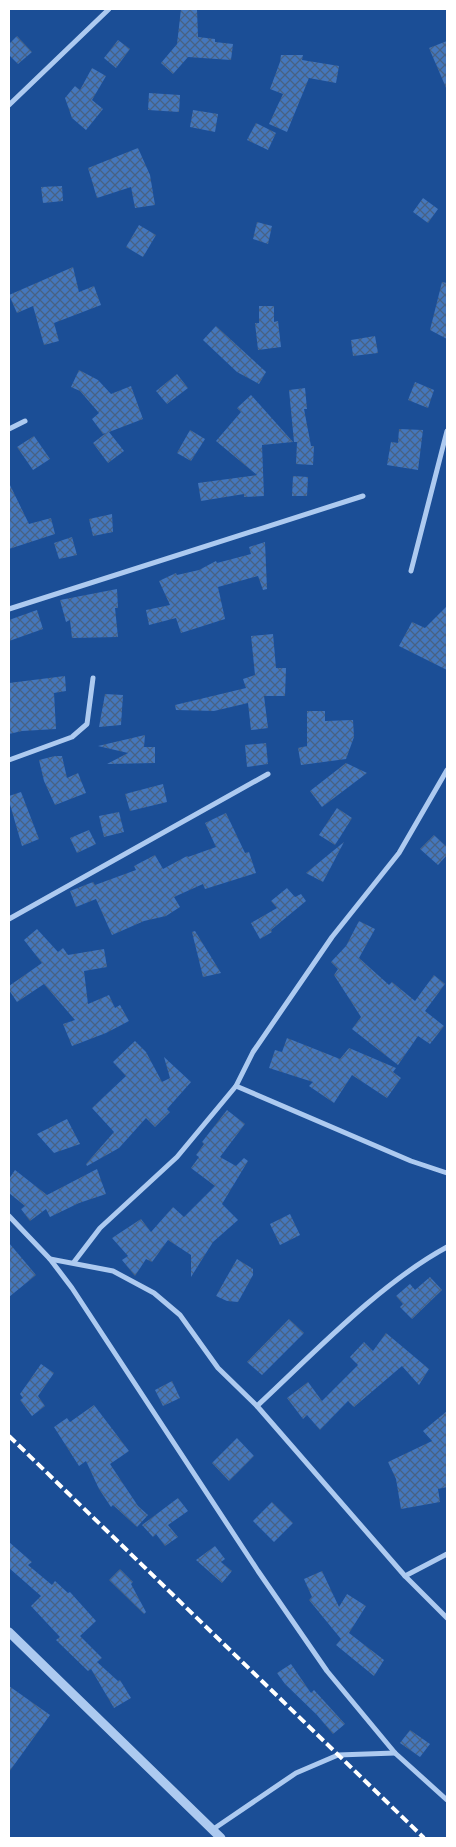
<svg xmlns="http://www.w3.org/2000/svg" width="456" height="1847" viewBox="0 0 456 1847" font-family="'Exo 2',sans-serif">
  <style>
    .building { fill: url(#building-cross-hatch) }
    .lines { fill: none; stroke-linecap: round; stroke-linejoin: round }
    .minor { stroke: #adcaf0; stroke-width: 5 }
    .tertiary { stroke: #adcaf0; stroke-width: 9 }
    .rail { stroke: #fff; stroke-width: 4; stroke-dasharray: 9 4; stroke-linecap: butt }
  </style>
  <defs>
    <pattern id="building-cross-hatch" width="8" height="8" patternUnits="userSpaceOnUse" patternTransform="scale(1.25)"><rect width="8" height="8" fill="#4477bd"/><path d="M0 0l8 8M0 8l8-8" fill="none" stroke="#486284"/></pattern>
  </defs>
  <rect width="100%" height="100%" fill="#1b4e96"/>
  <!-- building -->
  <g class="building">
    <polygon points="181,9 197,9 198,37 215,39 215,42 233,44 231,60 188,57 173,74 161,63 177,44"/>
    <polygon points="17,36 32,52 18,64 9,55 9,44"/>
    <polygon points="118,40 130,49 116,68 104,58"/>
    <polygon points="447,41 447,90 429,48"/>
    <polygon points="281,55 303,55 302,60 339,66 336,83 309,78 287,132 269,124 283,94 270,89 280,62"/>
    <polygon points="92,68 106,76 92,100 103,109 86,130 72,118 65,98 75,86 80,90"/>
    <polygon points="149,93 180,95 179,112 148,110"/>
    <polygon points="193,110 218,114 215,132 190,127"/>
    <polygon points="256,123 276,133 268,150 247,140"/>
    <polygon points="138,148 150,175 155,205 135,208 131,187 97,198 88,168"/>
    <polygon points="62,186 63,201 43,203 41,187"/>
    <polygon points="423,198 438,209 428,223 413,212"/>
    <polygon points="257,222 272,226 268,244 253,239"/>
    <polygon points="139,225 156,235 143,257 126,247"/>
    <polygon points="73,267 79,292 94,286 101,305 54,323 59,341 44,345 33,306 17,313 9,295"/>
    <polygon points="442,282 447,283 447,339 430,330"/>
    <polygon points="259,306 274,306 274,322 278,321 281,347 258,350 255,323 259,323"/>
    <polygon points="216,326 266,372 259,384 237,372 203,340"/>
    <polygon points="375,336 378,353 353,356 351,340"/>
    <polygon points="79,370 98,380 111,394 131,386 143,419 109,432 124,451 108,463 93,443 106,433 103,434 92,419 99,413 80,391 71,387"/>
    <polygon points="177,374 188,388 167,404 156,391"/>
    <polygon points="415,382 434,390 428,408 408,400"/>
    <polygon points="305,388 307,409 304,409 311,446 314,446 313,465 296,464 297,442 294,442 289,390"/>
    <polygon points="251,395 293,442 262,445 264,496 244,497 244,494 201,501 198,483 257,475 216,441 241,412 237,408"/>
    <polygon points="399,429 423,430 418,470 387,465 391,442 398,443"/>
    <polygon points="190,430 205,439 191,461 177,453"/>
    <polygon points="34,436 50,459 33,470 17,447"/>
    <polygon points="293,476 308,477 307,496 292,496"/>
    <polygon points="9,483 29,524 51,518 55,534 9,549"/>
    <polygon points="112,514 113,532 93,536 89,519"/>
    <polygon points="72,537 77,555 59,559 54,543"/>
    <polygon points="265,542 267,589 263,590 258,576 218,587 225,619 181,633 176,618 149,625 146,610 170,605 159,581 176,573 177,575 199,570 216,561 217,563 251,554 249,547"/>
    <polygon points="117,589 118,608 115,608 118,637 72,638 70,620 66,622 60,600"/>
    <polygon points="447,606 447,670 399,646 412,622 425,628"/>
    <polygon points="37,610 43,629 9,641 9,620"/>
    <polygon points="273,634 276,668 286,668 285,696 264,696 268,728 251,730 248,703 214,711 176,710 175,705 246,688 243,679 255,675 251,636"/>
    <polygon points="65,676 66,691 54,693 56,729 22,731 9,734 9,683"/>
    <polygon points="105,694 123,695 121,725 99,727"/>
    <polygon points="307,711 325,711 325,721 353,720 354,737 346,759 301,765 298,748 307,746"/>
    <polygon points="145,735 144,747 155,747 155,763 107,764 128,753 98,746"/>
    <polygon points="266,743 268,764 247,767 245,745"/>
    <polygon points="55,756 62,756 67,778 78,773 86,793 55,805 44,781 39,760"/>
    <polygon points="346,763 367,773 322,807 310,791"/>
    <polygon points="163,784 167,802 130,811 125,794"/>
    <polygon points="21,792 39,839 22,846 9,801 9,796"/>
    <polygon points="337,808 352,818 335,845 319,835"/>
    <polygon points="119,812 124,832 104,837 99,816"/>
    <polygon points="226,813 245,853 249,852 256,873 205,889 203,884 174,897 180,907 166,916 144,921 112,935 96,899 76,907 70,891 93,882 95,885 136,870 134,866 155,855 163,869 187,856 188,857 216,847 205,823"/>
    <polygon points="89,830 96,844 77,853 70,838"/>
    <polygon points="434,835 447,847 447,855 438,865 420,849"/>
    <polygon points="344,842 323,882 306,873"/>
    <polygon points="287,888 295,897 301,894 306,901 271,930 272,932 260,939 251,923 277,908 271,901"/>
    <polygon points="359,921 375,929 359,958 389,985 392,982 415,1001 434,975 445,984 425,1011 444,1026 430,1044 418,1036 398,1065 352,1029 361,1017 334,975 338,969 331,962 346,946"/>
    <polygon points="37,929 58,952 63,948 68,955 104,949 107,967 84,971 88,1004 109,995 115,1008 120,1005 129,1021 106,1033 72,1046 63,1024 75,1020 44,984 17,1002 9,990 9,986 42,963 24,940"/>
    <polygon points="195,931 221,973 203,977 192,932"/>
    <polygon points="287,1038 340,1059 349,1048 396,1068 393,1072 401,1078 387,1098 352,1075 334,1103 309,1086 313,1082 269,1068 275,1050 282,1052"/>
    <polygon points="135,1041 146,1052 162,1082 170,1078 164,1057 191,1082 167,1109 170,1112 155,1127 146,1118 119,1148 87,1166 86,1164 114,1132 92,1108 126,1076 113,1062"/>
    <polygon points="227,1110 245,1124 220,1157 236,1166 244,1158 248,1161 222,1204 238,1220 213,1242 191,1277 191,1255 168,1240 152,1262 146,1259 135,1276 122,1260 128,1256 112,1238 141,1219 151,1232 173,1207 184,1217 215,1186 191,1168 199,1157 196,1155 204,1144 202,1142"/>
    <polygon points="67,1119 80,1144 54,1153 37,1134"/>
    <polygon points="97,1169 106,1194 79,1203 50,1217 46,1209 30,1221 21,1209 25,1206 9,1193 9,1179 15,1170 47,1195"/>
    <polygon points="290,1214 300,1235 280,1245 270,1224"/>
    <polygon points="9,1243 36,1275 9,1297"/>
    <polygon points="237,1259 253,1269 253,1275 238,1302 227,1301 216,1296"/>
    <polygon points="430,1277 442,1290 412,1319 400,1307 403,1304 396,1296 410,1284 415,1290"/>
    <polygon points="289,1319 304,1333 262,1375 247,1362"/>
    <polygon points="386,1333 429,1369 419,1385 402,1366 354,1407 348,1401 320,1430 307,1415 303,1419 287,1398 308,1382 322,1401 358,1365 350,1357 364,1342 373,1351"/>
    <polygon points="41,1364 54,1373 38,1396 45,1406 32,1416 20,1400 23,1398 20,1394"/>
    <polygon points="172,1381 180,1398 163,1406 155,1390"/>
    <polygon points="94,1405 129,1451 110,1464 138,1506 148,1515 137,1527 113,1505 111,1507 99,1489 86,1461 79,1466 54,1427 67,1418 70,1422"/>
    <polygon points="447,1411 447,1487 438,1489 440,1502 401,1509 396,1479 388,1462 432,1441 423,1431"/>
    <polygon points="237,1438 254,1456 229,1481 212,1463"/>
    <polygon points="178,1498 188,1511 168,1525 178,1537 165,1546 156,1534 153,1537 142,1525"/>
    <polygon points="272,1502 293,1523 274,1542 253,1521"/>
    <polygon points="9,1542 32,1562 28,1565 52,1585 55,1581 68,1593 70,1592 96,1621 80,1636 102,1658 97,1662 118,1681 120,1680 131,1698 114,1708 91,1669 88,1671 56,1640 60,1637 31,1606 41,1596 9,1568"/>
    <polygon points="215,1546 225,1559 221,1562 232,1571 222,1583 196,1560"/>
    <polygon points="120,1569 133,1582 131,1584 146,1612 144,1614 109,1580"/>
    <polygon points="322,1571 339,1607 347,1594 366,1606 349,1633 384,1660 374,1676 336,1645 341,1639 309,1600 312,1597 304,1579"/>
    <polygon points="291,1664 311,1693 314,1690 345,1724 333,1734 317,1715 285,1684 277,1673"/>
    <polygon points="9,1686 50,1715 9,1772"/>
    <polygon points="410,1730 430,1744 420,1757 400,1743"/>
  </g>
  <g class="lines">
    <!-- minor -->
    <g class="minor">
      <polyline points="9,105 109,9"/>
      <polyline points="9,429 25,421"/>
      <polyline points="411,571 447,431"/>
      <polyline points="9,609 363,496"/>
      <polyline points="9,760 72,737 87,724 93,678"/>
      <polyline points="9,919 268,774"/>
      <polyline points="236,1086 411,1161 447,1173"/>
      <polyline points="9,1216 50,1259 72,1288 258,1571 327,1671 395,1753 447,1800"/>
      <polyline points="50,1259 113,1271 154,1293 180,1315 218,1368 257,1406 405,1576 447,1618"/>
      <polyline points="74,1262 100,1228 177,1157 236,1086 253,1052 332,937 399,853 447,770"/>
      <path d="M257,1406C314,1353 379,1284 447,1247"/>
      <polyline points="405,1576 447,1554"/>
      <polyline points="212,1830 296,1773 338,1755 395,1753"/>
    </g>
    <!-- tertiary -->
    <polyline class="tertiary" points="9,1632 221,1838"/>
    <!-- rail -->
    <polyline class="rail" points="9,1436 424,1838"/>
  </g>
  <!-- border -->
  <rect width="456" height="1847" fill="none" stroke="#ffffff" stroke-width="20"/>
</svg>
